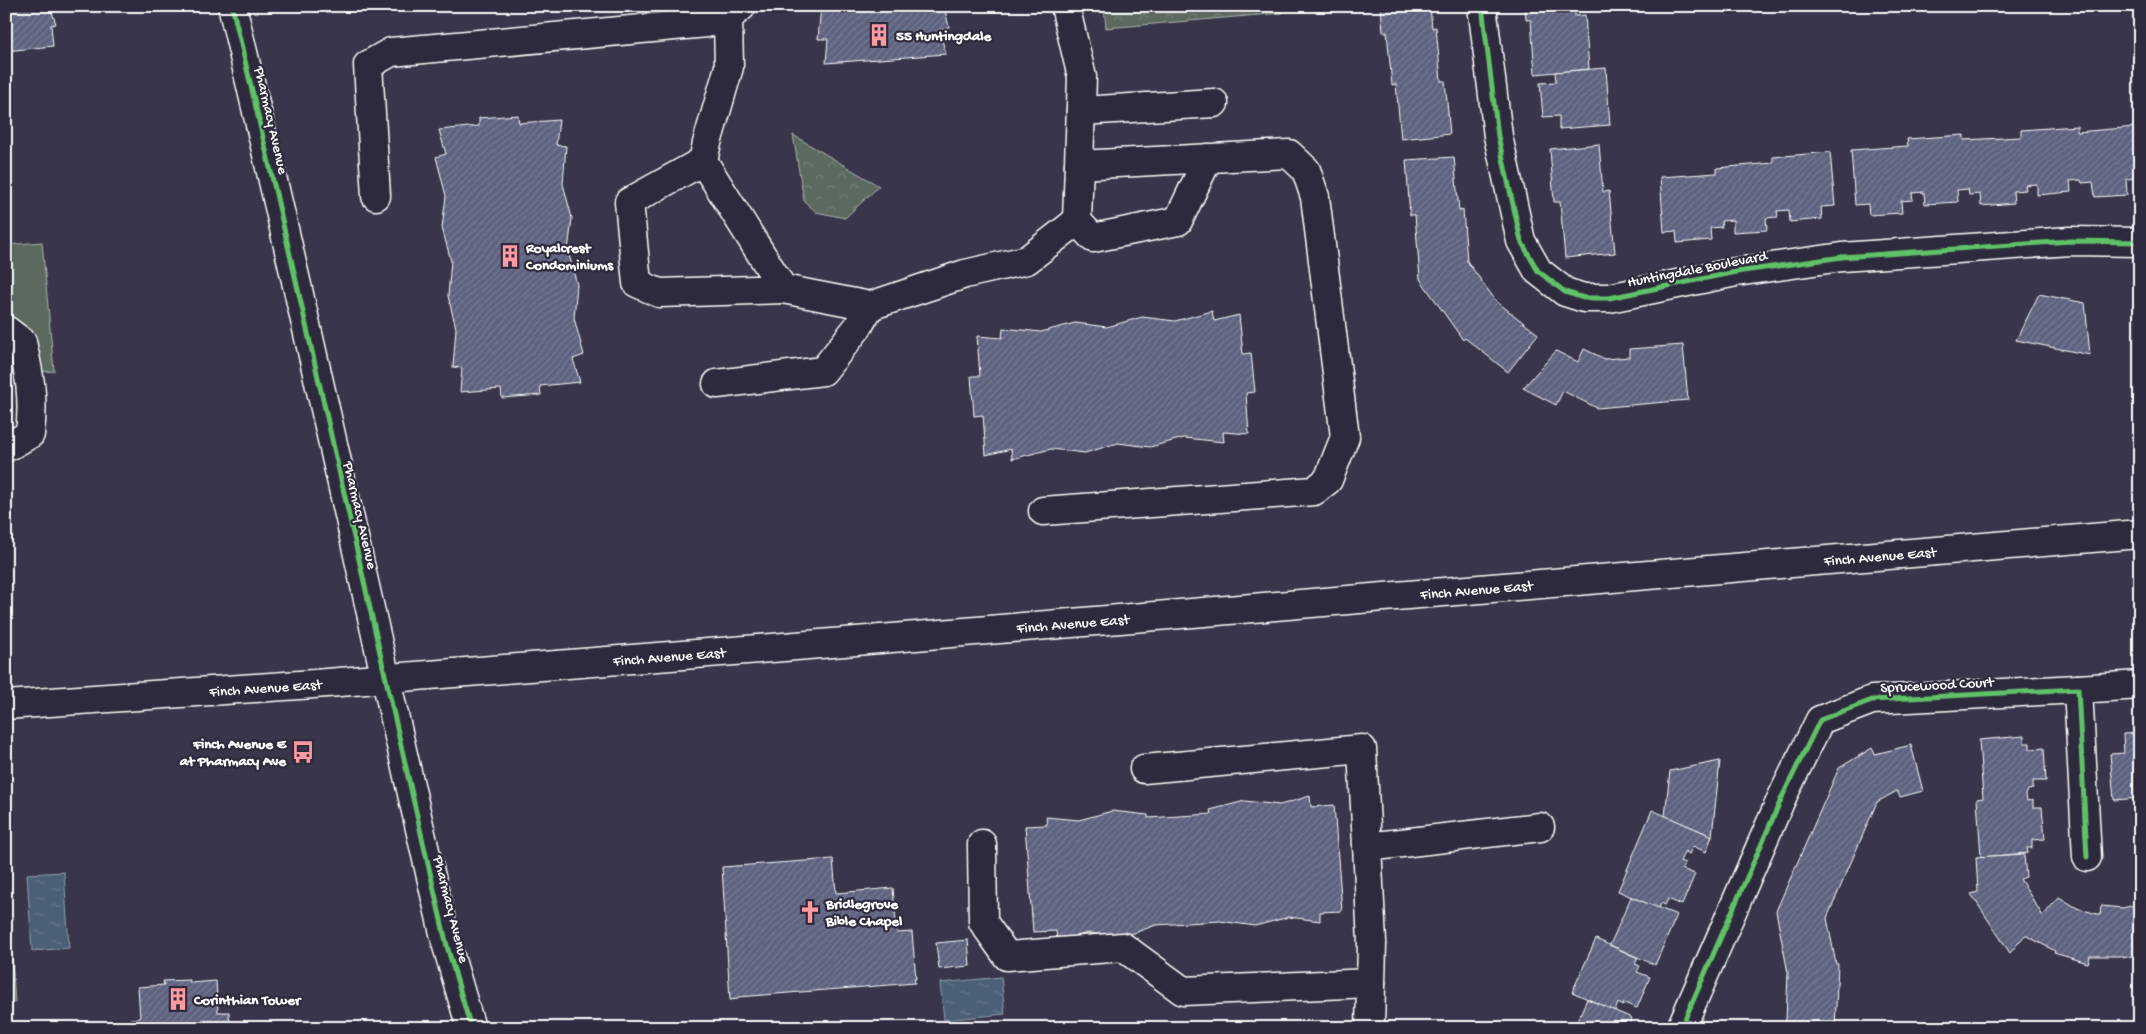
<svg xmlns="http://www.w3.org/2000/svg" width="2146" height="1034" viewBox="0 0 2146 1034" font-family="'Gochi Hand',sans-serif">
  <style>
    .park { fill: url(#park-crowns); stroke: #aeb4af }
    .garden { fill: #5c695f; stroke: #aeb4af }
    .water { fill: url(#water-ripples); stroke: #94a0ad }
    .building { fill: url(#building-hatch); stroke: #fff }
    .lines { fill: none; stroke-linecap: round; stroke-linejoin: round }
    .minor-casing { stroke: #fff; stroke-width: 31 }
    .major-casing { stroke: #fff; stroke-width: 31 }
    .minor { stroke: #2f2a3d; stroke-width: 28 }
    .major { stroke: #2f2a3d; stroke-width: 28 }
    .cycleway-casing { stroke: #2f2a3d; stroke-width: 8 }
    .cycleway { stroke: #61c268; stroke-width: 5 }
    .labels { text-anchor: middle; stroke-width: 4.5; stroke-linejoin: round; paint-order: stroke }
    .poi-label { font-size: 15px; font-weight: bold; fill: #fff; stroke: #2f2a3d; text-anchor: start }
    .street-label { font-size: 15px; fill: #fff; stroke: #2f2a3d }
  </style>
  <defs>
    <pattern id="park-crowns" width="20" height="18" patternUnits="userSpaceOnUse" patternTransform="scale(1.25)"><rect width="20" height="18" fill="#5c695f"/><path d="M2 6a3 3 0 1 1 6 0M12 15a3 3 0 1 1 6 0" fill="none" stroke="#748077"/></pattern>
    <pattern id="water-ripples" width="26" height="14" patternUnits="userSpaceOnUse" patternTransform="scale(1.25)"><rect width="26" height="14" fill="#4c6077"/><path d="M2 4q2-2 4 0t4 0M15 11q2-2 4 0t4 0" fill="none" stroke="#67788b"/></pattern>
    <pattern id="building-hatch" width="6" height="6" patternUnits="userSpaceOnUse" patternTransform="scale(1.25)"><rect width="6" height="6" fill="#5f627f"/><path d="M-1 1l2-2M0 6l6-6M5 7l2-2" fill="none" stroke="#777a92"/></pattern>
  </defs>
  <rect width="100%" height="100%" fill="#39354a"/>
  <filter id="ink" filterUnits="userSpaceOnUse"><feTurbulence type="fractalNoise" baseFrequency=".02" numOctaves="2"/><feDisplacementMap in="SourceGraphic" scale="10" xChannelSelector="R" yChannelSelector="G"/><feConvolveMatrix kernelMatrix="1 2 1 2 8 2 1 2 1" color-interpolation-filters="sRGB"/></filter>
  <g filter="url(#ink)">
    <!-- park -->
    <g class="park">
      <polygon points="1104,6 1282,6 1283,13 1106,28"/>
      <polygon points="793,135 879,186 845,218 816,212 804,201"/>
    </g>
    <!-- garden -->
    <g class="garden">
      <polygon points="42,242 54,371 6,375 6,245"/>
      <polygon points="6,869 15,1002 6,1002"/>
    </g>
    <!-- water -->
    <g class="water">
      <polygon points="64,872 69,948 32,951 27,874"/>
      <polygon points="1001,977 1005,1014 944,1020 940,983"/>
    </g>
    <!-- building -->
    <g class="building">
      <polygon points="6,6 50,6 56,24 51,25 53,46 6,51"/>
      <polygon points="821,6 944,6 949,27 939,30 946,54 826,63 828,39 818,39"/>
      <polygon points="1381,6 1430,6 1432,28 1436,27 1441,81 1445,81 1450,134 1401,139 1396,84 1392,85 1387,32 1383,32"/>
      <polygon points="1525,6 1575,6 1575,16 1585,15 1589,69 1535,74 1531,20 1526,20"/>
      <polygon points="1606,68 1610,125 1559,129 1559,116 1543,117 1540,83 1556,82 1555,72"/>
      <polygon points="518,115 519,123 559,120 556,145 566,146 563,184 572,218 568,251 577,285 574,318 584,355 573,359 580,382 540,386 541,395 502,398 501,389 460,392 462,368 453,367 456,328 448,296 451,261 442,228 446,196 436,157 446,154 439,130 479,126 479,118"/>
      <polygon points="2077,126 2077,132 2135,127 2138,178 2126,179 2127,195 2095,197 2093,182 2082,183 2081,180 2070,181 2071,192 2037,195 2037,184 2025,185 2026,190 2013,191 2014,203 1981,206 1980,194 1969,195 1968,189 1957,190 1958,202 1925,204 1924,192 1912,193 1913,200 1901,201 1902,213 1869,215 1868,204 1855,205 1851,150 1908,146 1907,139 1964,135 1964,140 2021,137 2021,130"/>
      <polygon points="1599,144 1603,192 1609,191 1615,253 1565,258 1560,202 1554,202 1550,149"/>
      <polygon points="1830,152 1835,206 1821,207 1822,219 1790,222 1789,210 1777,211 1778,217 1766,218 1767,230 1733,232 1733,220 1721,221 1722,227 1710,228 1711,240 1677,243 1676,231 1664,232 1660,177 1717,173 1717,168 1773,163 1773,157"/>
      <polygon points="1454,157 1459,211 1463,210 1467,261 1496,301 1538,334 1508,372 1465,338 1463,340 1420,279 1415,215 1410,215 1406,160"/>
      <polygon points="2039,294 2085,303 2090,355 2016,340"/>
      <polygon points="1212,311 1214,321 1239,315 1243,354 1251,353 1255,392 1246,393 1249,434 1223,432 1224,442 1184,438 1150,447 1118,443 1085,453 1051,449 1012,459 1011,449 986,455 983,415 974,416 971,376 980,376 977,336 1002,338 1003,328 1041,332 1075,323 1107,327 1142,317 1175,321"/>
      <polygon points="1683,345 1688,400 1597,408 1563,391 1556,405 1523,388 1556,351 1578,362 1584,349 1605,359 1629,357 1629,349"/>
      <polygon points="2140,733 2140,798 2114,800 2110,754 2124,753 2123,734"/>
      <polygon points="2024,736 2024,743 2030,743 2030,749 2044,748 2046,781 2033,781 2033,789 2028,790 2026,795 2027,801 2033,800 2033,807 2042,807 2045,839 2032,840 2032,848 2027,848 2028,853 1981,857 1977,799 1983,798 1979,740"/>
      <polygon points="1911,745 1923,791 1900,797 1897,791 1877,802 1827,918 1836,964 1838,964 1835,1028 1783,1028 1786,1019 1788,973 1776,911 1839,768 1872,748 1875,754"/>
      <polygon points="1720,761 1712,836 1665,816 1670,771"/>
      <polygon points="1310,796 1311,807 1334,805 1342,911 1320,912 1320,921 1289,917 1255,926 1220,921 1156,925 1123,937 1089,933 1057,941 1056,931 1033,932 1025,826 1047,825 1046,817 1079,820 1112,811 1148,815 1148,818 1211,814 1210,810 1245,801 1280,805"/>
      <polygon points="1652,810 1712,836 1706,852 1693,846 1689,854 1685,851 1680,861 1685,863 1682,869 1695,874 1682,905 1668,899 1665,905 1661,903 1659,909 1618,891"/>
      <polygon points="2024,854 2026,877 2020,879 2043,916 2059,897 2077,908 2100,915 2101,906 2123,908 2140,903 2140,954 2123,958 2123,956 2090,956 2088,963 2054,953 2055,951 2025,935 2010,953 1971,894 1978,892 1976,857"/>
      <polygon points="833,859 836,893 893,888 897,933 912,932 916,979 914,979 915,983 738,997 738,999 730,1000 722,867"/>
      <polygon points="1631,897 1677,915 1655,965 1610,945"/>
      <polygon points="1596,939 1638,958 1635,964 1640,966 1637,972 1650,977 1637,1008 1624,1003 1623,1006 1618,1003 1615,1011 1572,992"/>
      <polygon points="968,940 970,966 939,969 936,943"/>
      <polygon points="190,980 190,983 216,981 218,1012 229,1012 230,1028 131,1028 130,1019 140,1018 138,987 164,985 163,981"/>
      <polygon points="1587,999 1632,1018 1628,1028 1574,1028"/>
    </g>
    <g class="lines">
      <defs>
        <g id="minor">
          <path d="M232,6C307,319 374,633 447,946L471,1028"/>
          <polyline points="1482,6 1498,136 1521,241 1538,271 1565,292 1584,298 1609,298 1736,272 1842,257 2070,241 2140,242"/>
          <polyline points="1081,111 1214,103"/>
          <polyline points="703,161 783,289 659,293 637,283 629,202 703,161 707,143 729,67 728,18"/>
          <polyline points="376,196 368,65 391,52 707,23 728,18 741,7"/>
          <polyline points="1077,221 1093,238 1178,221 1208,158"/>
          <polyline points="870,306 965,274 1027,260 1077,221 1082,77 1065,6"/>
          <path d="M6,330L22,342C30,378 34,397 30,434L9,446H6"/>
          <polyline points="717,384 823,371 857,328 870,306 783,289"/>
          <polyline points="1043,511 1314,491 1328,480 1345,437 1315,197 1306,170 1289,154 1079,165"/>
          <polyline points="2078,689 2140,685"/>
          <polyline points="1144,769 1362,749 1372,942 1370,1028"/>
          <polyline points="982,844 983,922 1007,956 1123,947 1183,991 1371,983"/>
          <polyline points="1367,847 1540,827"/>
          <polyline points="1681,1028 1783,795 1820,720 1872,700 2078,689 2087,857"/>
        </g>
        <g id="major">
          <path id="s1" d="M6,705L314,684L784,647L2140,534"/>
        </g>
      </defs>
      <!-- minor casing -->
      <use href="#minor" class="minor-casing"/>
      <!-- major casing -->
      <use href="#major" class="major-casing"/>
      <!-- minor -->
      <use href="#minor" class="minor"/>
      <!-- major -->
      <use href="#major" class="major"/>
      <defs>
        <g id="cycleway">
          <path d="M232,6C307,319 374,633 447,946L471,1028"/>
          <polyline points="1482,6 1498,136 1521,241 1538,271 1565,292 1584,298 1609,298 1736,272 1842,257 2070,241 2140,242"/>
          <polyline points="1681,1028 1783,795 1820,720 1872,700 2078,689 2087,857"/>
        </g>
      </defs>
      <!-- cycleway casing -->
      <use href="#cycleway" class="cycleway-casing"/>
      <!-- cycleway -->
      <use href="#cycleway" class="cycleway"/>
    </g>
  </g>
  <!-- icons -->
  <defs>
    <symbol id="building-bare" viewBox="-9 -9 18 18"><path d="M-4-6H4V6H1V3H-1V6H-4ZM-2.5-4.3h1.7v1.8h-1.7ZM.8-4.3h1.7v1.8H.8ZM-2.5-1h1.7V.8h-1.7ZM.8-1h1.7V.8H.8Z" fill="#ff9aa2" stroke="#2f2a3d" stroke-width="2.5" paint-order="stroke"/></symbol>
    <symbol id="bus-bare" viewBox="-9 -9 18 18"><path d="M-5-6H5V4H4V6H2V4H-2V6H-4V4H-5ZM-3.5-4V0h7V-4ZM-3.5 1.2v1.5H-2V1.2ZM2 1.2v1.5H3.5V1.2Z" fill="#ff9aa2" stroke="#2f2a3d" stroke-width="2.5" paint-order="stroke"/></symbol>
    <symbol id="church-bare" viewBox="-9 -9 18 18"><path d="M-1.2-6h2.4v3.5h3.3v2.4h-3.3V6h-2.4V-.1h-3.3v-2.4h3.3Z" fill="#ff9aa2" stroke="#2f2a3d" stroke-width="2.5" paint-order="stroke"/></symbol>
  </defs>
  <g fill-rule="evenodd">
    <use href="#building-bare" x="863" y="19" width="32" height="32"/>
    <use href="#building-bare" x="494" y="240" width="32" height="32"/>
    <use href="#bus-bare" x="287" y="736" width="32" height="32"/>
    <use href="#church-bare" x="794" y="896" width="32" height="32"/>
    <use href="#building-bare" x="162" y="983" width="32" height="32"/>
  </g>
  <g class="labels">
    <!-- poi labels -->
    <g class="poi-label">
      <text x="896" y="40">55 Huntingdale</text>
      <text x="526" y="252">Royalcrest<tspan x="526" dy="17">Condominiums</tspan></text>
      <text x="286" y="748" text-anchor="end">Finch Avenue E<tspan x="286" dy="17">at Pharmacy Ave</tspan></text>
      <text x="826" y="908">Bridlegrove<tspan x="826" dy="17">Bible Chapel</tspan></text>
      <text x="194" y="1004">Corinthian Tower</text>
    </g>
    <!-- street labels -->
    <g class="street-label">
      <text transform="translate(272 120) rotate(77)" y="5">Pharmacy Avenue</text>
      <text transform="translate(1697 268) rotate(-11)" y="5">Huntingdale Boulevard</text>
      <text transform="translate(361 515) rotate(77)" y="5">Pharmacy Avenue</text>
      <text dy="5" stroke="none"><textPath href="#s1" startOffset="1880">Finch Avenue East</textPath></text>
      <text dy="5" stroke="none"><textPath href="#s1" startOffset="1475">Finch Avenue East</textPath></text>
      <text dy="5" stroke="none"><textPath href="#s1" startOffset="1070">Finch Avenue East</textPath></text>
      <text dy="5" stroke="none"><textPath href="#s1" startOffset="665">Finch Avenue East</textPath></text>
      <text transform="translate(1937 684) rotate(-3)" y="5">Sprucewood Court</text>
      <text dy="5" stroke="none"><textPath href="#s1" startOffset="260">Finch Avenue East</textPath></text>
      <text transform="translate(452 909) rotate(76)" y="5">Pharmacy Avenue</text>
    </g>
  </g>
  <!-- margin -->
  <rect width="2146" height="1034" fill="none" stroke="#2f2a3d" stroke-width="25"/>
  <rect x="12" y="12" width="2121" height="1009" fill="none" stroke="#fff" stroke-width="2" filter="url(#ink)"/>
</svg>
